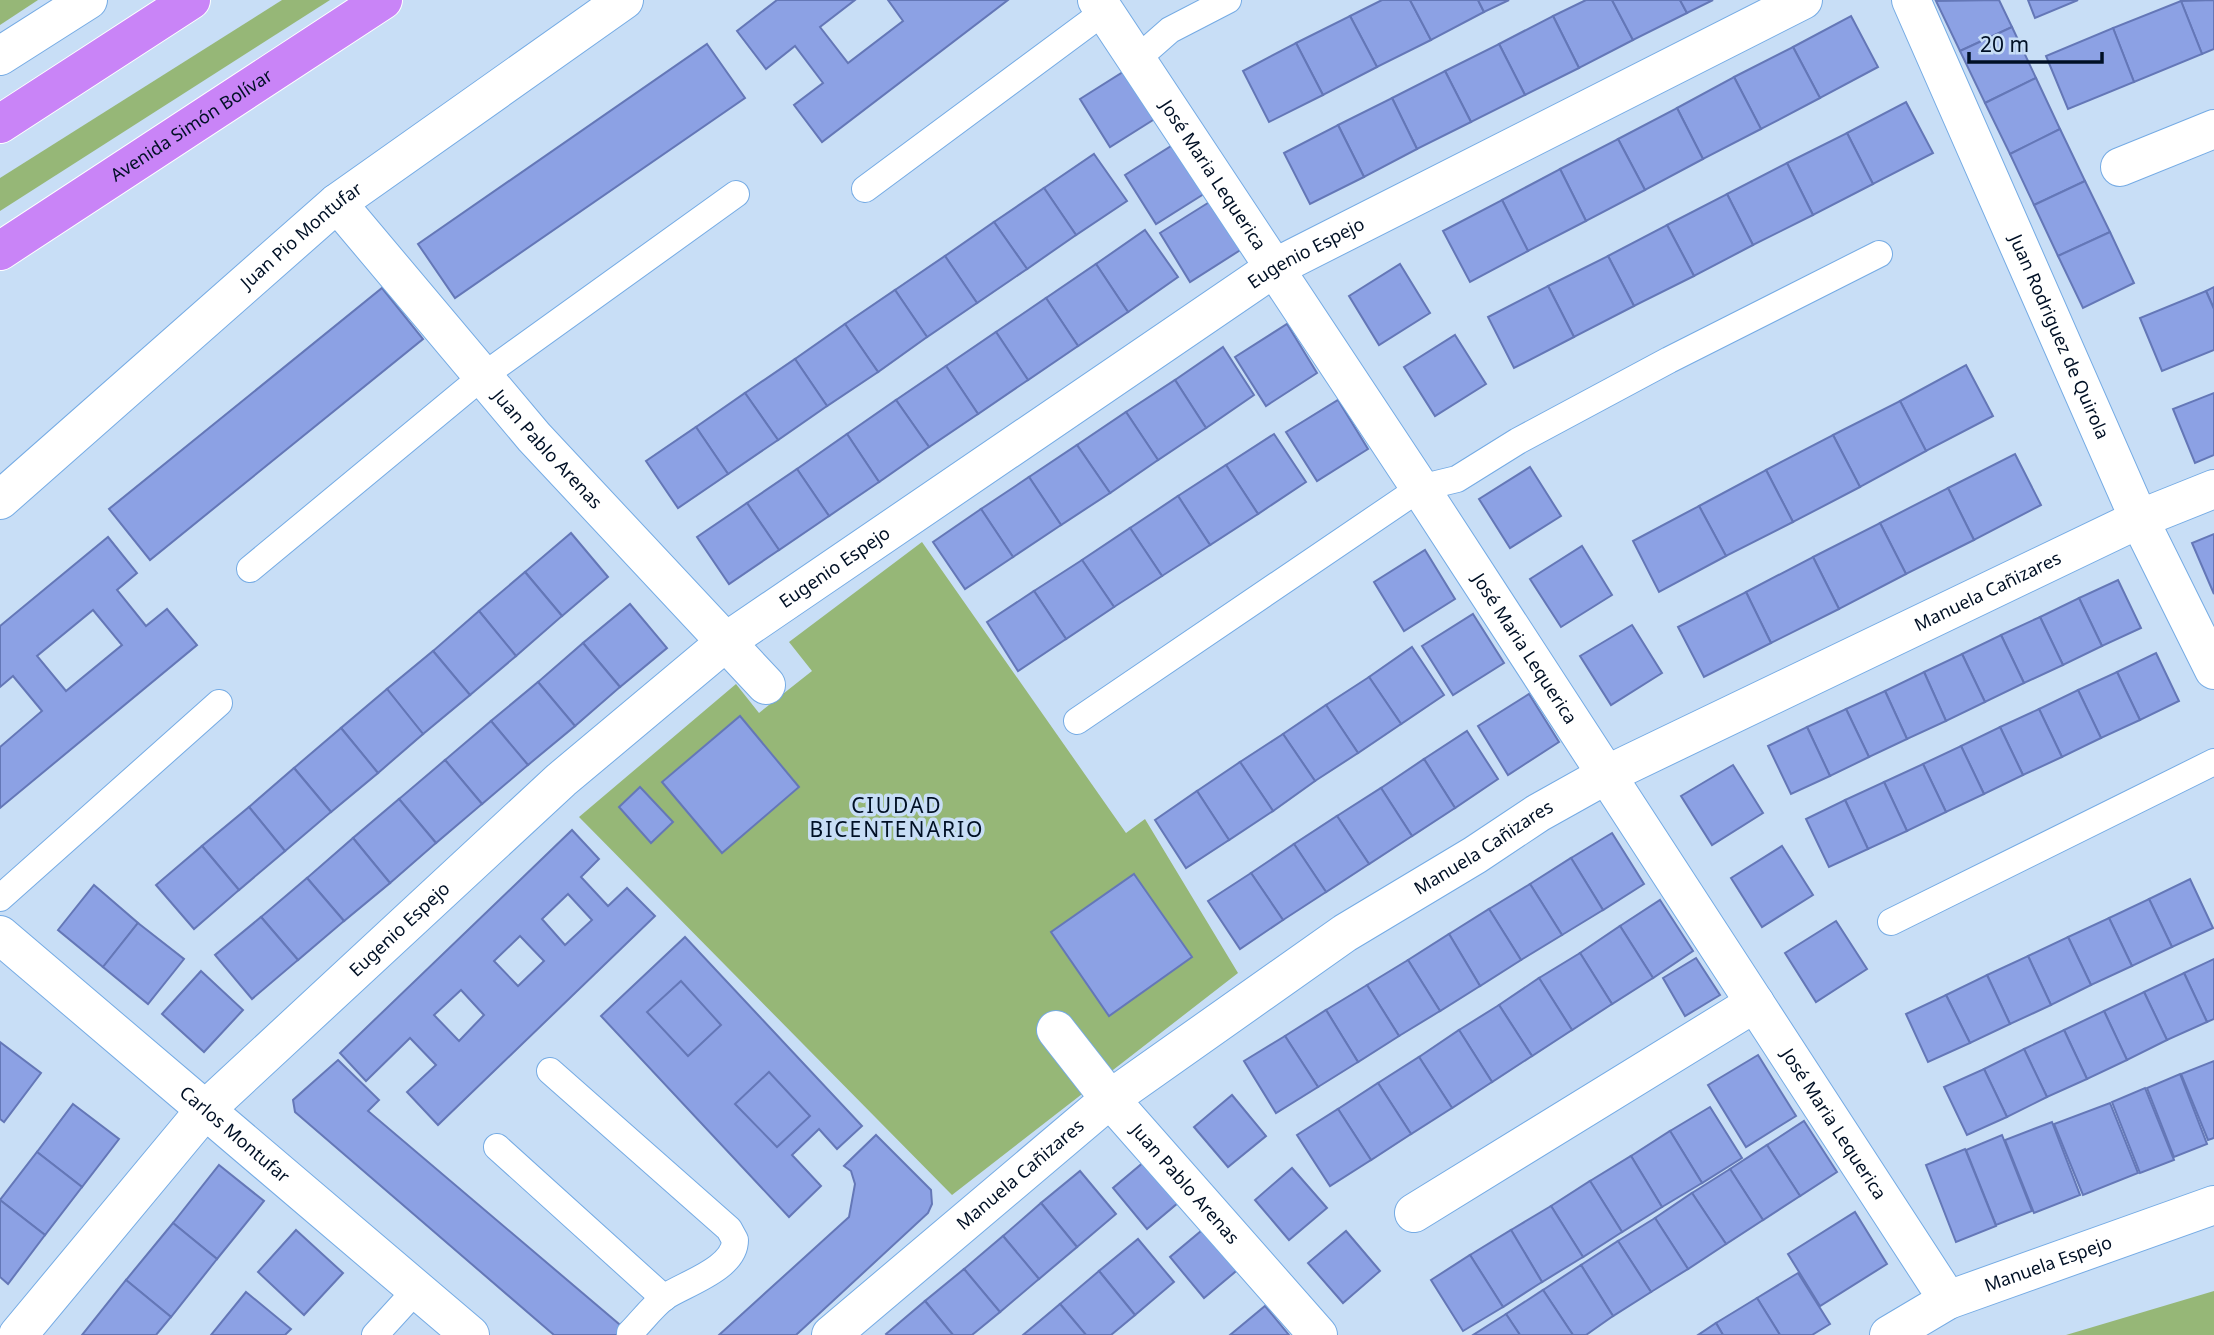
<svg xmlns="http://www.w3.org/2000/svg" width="2214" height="1335" viewBox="0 0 2214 1335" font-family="'Noto Sans',sans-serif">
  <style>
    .green { fill: #96b777 }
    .building { fill: #8ca1e4; stroke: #6477b7; stroke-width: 2; fill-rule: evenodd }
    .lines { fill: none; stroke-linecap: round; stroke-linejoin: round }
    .lane-casing { stroke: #75abe4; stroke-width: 28 }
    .street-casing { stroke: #75abe4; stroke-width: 40 }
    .highway-casing { stroke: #fff; stroke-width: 40 }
    .lane { stroke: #fff; stroke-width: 26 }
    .street { stroke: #fff; stroke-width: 38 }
    .highway { stroke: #c984f7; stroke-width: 38 }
    .labels { text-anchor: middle; stroke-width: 7; stroke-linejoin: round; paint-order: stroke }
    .street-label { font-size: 18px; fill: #001025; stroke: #c8def6 }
    .quarter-label { font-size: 21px; letter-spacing: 2px; fill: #001025; stroke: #c8def6 }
  </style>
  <rect width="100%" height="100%" fill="#c8def6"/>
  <!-- green -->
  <g class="green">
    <polygon points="0,0 38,0 0,25"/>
    <polygon points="282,0 330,0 0,211 0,178"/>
    <polygon points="922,542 1126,833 1145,819 1238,973 952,1195 579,817 736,684 759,713 812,671 789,642"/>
    <polygon points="2214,1291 2214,1335 2066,1335"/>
  </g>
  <!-- building -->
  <g class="building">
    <polygon points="777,0 855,0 820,27 848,63 903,21 888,0 1008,0 822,142 794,105 823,83 795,46 766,69 737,31"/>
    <polygon points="1382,0 1410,0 1431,40 1377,67 1350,16"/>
    <polygon points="1410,0 1478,0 1484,12 1431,40"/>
    <polygon points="1478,0 1509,0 1484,12"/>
    <polygon points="1586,0 1612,0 1633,40 1579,68 1553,16"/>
    <polygon points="1612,0 1680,0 1687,13 1633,40"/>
    <polygon points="1680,0 1713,0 1687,13"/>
    <polygon points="1999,0 2012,27 1960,51 1936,1"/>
    <polygon points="2028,0 2078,0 2035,18"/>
    <polygon points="2214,0 2214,49 2202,54 2181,1"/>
    <polygon points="2181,1 2202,54 2134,82 2113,28"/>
    <polygon points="1350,16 1377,67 1323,95 1296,43"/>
    <polygon points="1553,16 1579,68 1525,95 1499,44"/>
    <polygon points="1851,16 1878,67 1820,98 1793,47"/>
    <polygon points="2012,27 2036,78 1985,103 1960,51"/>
    <polygon points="2113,28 2134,82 2068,109 2046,56"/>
    <polygon points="1296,43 1323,95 1269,122 1243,71"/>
    <polygon points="707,44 745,98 455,298 418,244"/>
    <polygon points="1499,44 1525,95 1471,122 1445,71"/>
    <polygon points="1793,47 1820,98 1761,129 1734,77"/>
    <polygon points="1131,67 1161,115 1110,147 1080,99"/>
    <polygon points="1445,71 1471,122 1417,149 1392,98"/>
    <polygon points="1734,77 1761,129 1703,159 1677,108"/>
    <polygon points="2036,78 2060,129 2010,154 1985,103"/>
    <polygon points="1392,98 1417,149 1364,177 1338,125"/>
    <polygon points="1906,102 1933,153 1873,184 1847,133"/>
    <polygon points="1677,108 1703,159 1645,190 1618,139"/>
    <polygon points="1338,125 1364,177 1310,204 1284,153"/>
    <polygon points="2060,129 2085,181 2034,205 2010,154"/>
    <polygon points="1847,133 1873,184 1813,215 1787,163"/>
    <polygon points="1618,139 1645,190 1586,221 1560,169"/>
    <polygon points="1176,143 1207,192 1156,224 1125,175"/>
    <polygon points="1094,154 1127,201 1076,235 1044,188"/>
    <polygon points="1787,163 1813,215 1753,245 1727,194"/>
    <polygon points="1560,169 1586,221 1528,251 1502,200"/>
    <polygon points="2085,181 2110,232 2058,256 2034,205"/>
    <polygon points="1044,188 1076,235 1027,269 994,222"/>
    <polygon points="1727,194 1753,245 1694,276 1667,225"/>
    <polygon points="1502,200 1528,251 1470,282 1443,231"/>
    <polygon points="1211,201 1242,249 1190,282 1160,233"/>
    <polygon points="994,222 1027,269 977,303 945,256"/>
    <polygon points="1667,225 1694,276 1634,306 1608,256"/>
    <polygon points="1145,230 1178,277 1128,312 1096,264"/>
    <polygon points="2110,232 2134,283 2083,308 2058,256"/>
    <polygon points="945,256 977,303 927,337 895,290"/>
    <polygon points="1608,256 1634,306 1574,337 1548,286"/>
    <polygon points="1096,264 1128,312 1078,346 1046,298"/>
    <polygon points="1400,264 1430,313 1379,345 1349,296"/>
    <polygon points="1548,286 1574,337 1514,368 1488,317"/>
    <polygon points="2214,287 2214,309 2206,291"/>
    <polygon points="382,288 423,339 150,560 109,509"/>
    <polygon points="895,290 927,337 878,372 845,324"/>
    <polygon points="2206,291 2214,309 2214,350 2162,371 2140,318"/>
    <polygon points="1046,298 1078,346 1028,380 996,332"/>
    <polygon points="845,324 878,372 827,406 795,359"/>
    <polygon points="1287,324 1317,373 1266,406 1235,357"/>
    <polygon points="996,332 1028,380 978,414 946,366"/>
    <polygon points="1455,335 1486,384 1435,416 1404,367"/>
    <polygon points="1223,347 1254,395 1206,428 1175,380"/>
    <polygon points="795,359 827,406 778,440 745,393"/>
    <polygon points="1966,365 1993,416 1926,451 1900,401"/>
    <polygon points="946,366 978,414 929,447 896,400"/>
    <polygon points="1175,380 1206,428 1158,460 1126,412"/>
    <polygon points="745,393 778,440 728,474 696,427"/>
    <polygon points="2214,393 2214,455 2195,463 2173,409"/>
    <polygon points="896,400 929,447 879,482 847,434"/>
    <polygon points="1338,400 1368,449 1317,481 1286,432"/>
    <polygon points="1900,401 1926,451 1860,487 1833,435"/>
    <polygon points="1126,412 1158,460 1110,493 1077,445"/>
    <polygon points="696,427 728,474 678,508 646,461"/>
    <polygon points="847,434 879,482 829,516 797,469"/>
    <polygon points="1274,434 1306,482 1258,514 1226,465"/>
    <polygon points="1833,435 1860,487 1793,522 1766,470"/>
    <polygon points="1077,445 1110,493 1061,525 1029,477"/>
    <polygon points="2015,454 2041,505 1974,540 1948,488"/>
    <polygon points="1226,465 1258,514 1210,545 1178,496"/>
    <polygon points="1530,467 1561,516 1510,548 1479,499"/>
    <polygon points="797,469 829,516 779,550 747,503"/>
    <polygon points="1766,470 1793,522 1726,556 1699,506"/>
    <polygon points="1029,477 1061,525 1013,557 981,509"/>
    <polygon points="1948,488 1974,540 1906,574 1880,523"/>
    <polygon points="1178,496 1210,545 1162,576 1130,528"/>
    <polygon points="747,503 779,550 729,584 697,537"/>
    <polygon points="1699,506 1726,556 1659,592 1633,541"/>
    <polygon points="981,509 1013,557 965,589 933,542"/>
    <polygon points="1880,523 1906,574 1839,609 1813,557"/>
    <polygon points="1130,528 1162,576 1114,607 1082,560"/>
    <polygon points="571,533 608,577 562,616 525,572"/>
    <polygon points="2214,534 2214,594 2192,543"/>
    <path d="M108,537L137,573L117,590L146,626L167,609L197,645L0,808V747L42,711L13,676L0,687V626ZM93,610L122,645L66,691L37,656Z"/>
    <polygon points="1582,546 1612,595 1561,627 1530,579"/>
    <polygon points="1425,550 1455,599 1404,631 1374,582"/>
    <polygon points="1813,557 1839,609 1771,643 1746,592"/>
    <polygon points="1082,560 1114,607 1066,639 1034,591"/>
    <polygon points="525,572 562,616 516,656 479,611"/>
    <polygon points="2118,580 2141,628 2102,646 2079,598"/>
    <polygon points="1034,591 1066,639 1018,671 987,622"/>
    <polygon points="1746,592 1771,643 1704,677 1678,627"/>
    <polygon points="2079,598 2102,646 2063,665 2040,617"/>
    <polygon points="630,604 667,648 620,687 583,643"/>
    <polygon points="479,611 516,656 470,695 433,651"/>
    <polygon points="1473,614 1504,663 1453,695 1422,646"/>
    <polygon points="2040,617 2063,665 2024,683 2001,635"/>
    <polygon points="1632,625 1662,673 1611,705 1580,656"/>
    <polygon points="2001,635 2024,683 1985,702 1962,654"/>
    <polygon points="583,643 620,687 575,726 538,682"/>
    <polygon points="1412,647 1444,695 1401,724 1369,677"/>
    <polygon points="433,651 470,695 423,734 387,689"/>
    <polygon points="2156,653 2179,701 2140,720 2117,672"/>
    <polygon points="1962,654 1985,702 1946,721 1924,672"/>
    <polygon points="1924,672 1946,721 1907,739 1885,691"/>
    <polygon points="2117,672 2140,720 2101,738 2078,690"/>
    <polygon points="1369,677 1401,724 1358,753 1326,705"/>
    <polygon points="538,682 575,726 528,765 491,721"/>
    <polygon points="387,689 423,734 378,773 341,728"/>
    <polygon points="2078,690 2101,738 2062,757 2039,709"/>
    <polygon points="1885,691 1907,739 1869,757 1846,709"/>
    <polygon points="1529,694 1559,742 1508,775 1478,726"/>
    <polygon points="1326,705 1358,753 1315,781 1283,734"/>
    <polygon points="1846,709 1869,757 1830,776 1807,727"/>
    <polygon points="2039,709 2062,757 2023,775 2000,727"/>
    <polygon points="740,716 799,787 722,853 662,782"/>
    <polygon points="491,721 528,765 482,804 445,760"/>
    <polygon points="1807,727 1830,776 1791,794 1768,746"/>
    <polygon points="2000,727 2023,775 1984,794 1961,746"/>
    <polygon points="341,728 378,773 331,812 294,768"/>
    <polygon points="1467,731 1498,779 1455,808 1424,759"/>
    <polygon points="1283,734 1315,781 1273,811 1240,762"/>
    <polygon points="1961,746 1984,794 1946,812 1923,764"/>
    <polygon points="1424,759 1455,808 1412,836 1381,788"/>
    <polygon points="445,760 482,804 436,843 399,799"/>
    <polygon points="1240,762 1273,811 1229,840 1197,791"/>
    <polygon points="1923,764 1946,812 1907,831 1884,782"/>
    <polygon points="1733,765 1763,813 1712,845 1681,796"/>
    <polygon points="294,768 331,812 285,851 249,807"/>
    <polygon points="1884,782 1907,831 1868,849 1845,800"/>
    <polygon points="640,787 673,822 651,843 619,807"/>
    <polygon points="1381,788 1412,836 1369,864 1337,816"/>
    <polygon points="1197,791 1229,840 1186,868 1155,820"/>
    <polygon points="399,799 436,843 390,883 353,838"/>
    <polygon points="1845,800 1868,849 1829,867 1806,819"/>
    <polygon points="249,807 285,851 239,890 202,846"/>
    <polygon points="1337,816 1369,864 1326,892 1294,844"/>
    <path d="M572,830L599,859L581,877L608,906L627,888L655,916L438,1125L407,1092L436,1065L410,1038L366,1081L340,1053ZM568,894L592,920L565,945L542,919ZM520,936L544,961L518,986L494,961ZM461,990L484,1015L459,1041L434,1015Z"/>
    <polygon points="1612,833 1644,884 1603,910 1571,858"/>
    <polygon points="353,838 390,883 344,921 307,878"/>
    <polygon points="1294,844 1326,892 1283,920 1251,873"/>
    <polygon points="202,846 239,890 194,929 156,885"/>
    <polygon points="1782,846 1813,895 1762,927 1731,878"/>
    <polygon points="1571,858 1603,910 1562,935 1530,884"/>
    <polygon points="1251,873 1283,920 1240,949 1208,901"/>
    <polygon points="1134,874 1192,957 1109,1016 1051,932"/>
    <polygon points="307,878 344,921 298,960 261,917"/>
    <polygon points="2190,879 2213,928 2172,947 2149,899"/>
    <polygon points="1530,884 1562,935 1521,960 1489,909"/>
    <polygon points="94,885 138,923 103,967 58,930"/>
    <polygon points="2149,899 2172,947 2132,966 2109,918"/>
    <polygon points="1660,900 1693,951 1653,978 1620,926"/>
    <polygon points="1489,909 1521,960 1480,986 1449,934"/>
    <polygon points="261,917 298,960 252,999 215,955"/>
    <polygon points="2109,918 2132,966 2091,985 2068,937"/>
    <polygon points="1836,921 1867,969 1816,1002 1785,953"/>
    <polygon points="138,923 184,959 148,1004 103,967"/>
    <polygon points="1620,926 1653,978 1612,1004 1580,953"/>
    <polygon points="1449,934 1480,986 1440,1011 1408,960"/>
    <polygon points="685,937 862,1126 837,1149 819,1129 792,1155 821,1186 789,1217 601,1016"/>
    <polygon points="2068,937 2091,985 2051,1005 2028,956"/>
    <polygon points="1580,953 1612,1004 1572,1030 1539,978"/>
    <polygon points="2028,956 2051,1005 2010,1024 1987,975"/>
    <polygon points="1696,958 1720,995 1685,1016 1663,978"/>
    <polygon points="2214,959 2214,1019 2207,1022 2184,973"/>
    <polygon points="1408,960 1440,1011 1399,1036 1367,985"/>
    <polygon points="201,971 243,1010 204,1052 162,1014"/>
    <polygon points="2184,973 2207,1022 2167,1040 2144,992"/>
    <polygon points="1987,975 2010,1024 1970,1043 1946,995"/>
    <polygon points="1539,978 1572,1030 1532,1056 1499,1005"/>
    <polygon points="681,981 721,1025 688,1056 647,1012"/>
    <polygon points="1367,985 1399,1036 1358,1062 1326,1010"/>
    <polygon points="2144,992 2167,1040 2127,1060 2104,1011"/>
    <polygon points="1946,995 1970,1043 1928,1062 1906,1014"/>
    <polygon points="1499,1005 1532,1056 1492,1082 1459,1030"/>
    <polygon points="1326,1010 1358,1062 1318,1087 1285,1036"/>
    <polygon points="2104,1011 2127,1060 2087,1079 2064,1030"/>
    <polygon points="1459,1030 1492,1082 1452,1108 1419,1057"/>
    <polygon points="2064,1030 2087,1079 2047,1097 2024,1049"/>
    <polygon points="1285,1036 1318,1087 1276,1113 1244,1061"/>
    <polygon points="0,1042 41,1073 4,1122 0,1119"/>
    <polygon points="2024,1049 2047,1097 2007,1117 1984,1069"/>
    <polygon points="1758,1055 1796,1116 1746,1147 1708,1085"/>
    <polygon points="1419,1057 1452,1108 1411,1134 1378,1083"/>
    <polygon points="338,1060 379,1100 368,1111 632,1335 554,1335 295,1112 293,1100"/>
    <polygon points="2214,1061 2214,1138 2208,1140 2181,1074"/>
    <polygon points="1984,1069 2007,1117 1967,1135 1944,1087"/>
    <polygon points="769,1072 810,1116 777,1147 735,1104"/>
    <polygon points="2180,1074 2207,1144 2174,1157 2147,1088"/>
    <polygon points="1378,1083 1411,1134 1371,1160 1338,1109"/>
    <polygon points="2145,1088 2174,1160 2140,1173 2112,1102"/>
    <polygon points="1232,1095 1266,1136 1228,1167 1194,1127"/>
    <polygon points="2110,1103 2138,1173 2083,1195 2054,1124"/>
    <polygon points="73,1104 119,1139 82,1187 37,1152"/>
    <polygon points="1710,1107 1742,1158 1702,1183 1670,1131"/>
    <polygon points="1338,1109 1371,1160 1330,1186 1297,1135"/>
    <polygon points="1804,1121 1837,1172 1800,1196 1767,1145"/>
    <polygon points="2052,1122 2080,1195 2034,1213 2005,1140"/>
    <polygon points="1670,1131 1702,1183 1662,1207 1631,1156"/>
    <polygon points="876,1135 931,1190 932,1204 928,1213 796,1335 719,1335 849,1217 855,1184 851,1171 844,1166"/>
    <polygon points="2002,1135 2032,1211 1996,1225 1966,1150"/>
    <polygon points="1767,1145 1800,1196 1763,1220 1730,1169"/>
    <polygon points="1965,1149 1996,1226 1956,1242 1926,1165"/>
    <polygon points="37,1152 82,1187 45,1235 0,1200"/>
    <polygon points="1151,1156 1185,1197 1147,1229 1113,1188"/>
    <polygon points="1631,1156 1662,1207 1622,1232 1590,1181"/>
    <polygon points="219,1165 264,1201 217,1259 173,1223"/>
    <polygon points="1292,1168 1327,1208 1289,1240 1255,1200"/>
    <polygon points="1730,1169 1763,1220 1726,1244 1692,1193"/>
    <polygon points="1080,1171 1116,1214 1077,1247 1041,1203"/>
    <polygon points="1590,1181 1622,1232 1583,1257 1551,1206"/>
    <polygon points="1692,1193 1726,1244 1688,1269 1655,1218"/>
    <polygon points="0,1200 45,1235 8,1284 0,1277"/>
    <polygon points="1041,1203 1077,1247 1039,1279 1003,1236"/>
    <polygon points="1551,1206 1583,1257 1542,1282 1511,1230"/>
    <polygon points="1855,1212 1887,1264 1820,1306 1788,1254"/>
    <polygon points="1655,1218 1688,1269 1651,1292 1618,1241"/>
    <polygon points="173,1223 217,1259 171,1317 126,1280"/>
    <polygon points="1207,1226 1241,1267 1204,1298 1170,1257"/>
    <polygon points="296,1230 343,1273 304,1315 258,1272"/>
    <polygon points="1511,1230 1542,1282 1503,1307 1470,1255"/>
    <polygon points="1346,1231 1380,1271 1343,1303 1308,1263"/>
    <polygon points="1003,1236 1039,1279 1000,1312 964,1269"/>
    <polygon points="1138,1239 1174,1282 1135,1315 1099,1271"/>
    <polygon points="1618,1241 1651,1292 1613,1316 1581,1265"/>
    <polygon points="1470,1255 1503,1307 1463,1331 1431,1280"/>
    <polygon points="1581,1265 1613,1316 1586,1335 1573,1335 1543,1290"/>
    <polygon points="964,1269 1000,1312 972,1335 953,1335 925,1301"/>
    <polygon points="1099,1271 1135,1315 1111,1335 1086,1335 1060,1304"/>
    <polygon points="1798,1273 1830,1324 1812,1335 1780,1335 1757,1298"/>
    <polygon points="126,1280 171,1317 156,1335 82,1335"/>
    <polygon points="1543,1290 1573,1335 1520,1335 1506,1314"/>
    <polygon points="246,1292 291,1329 285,1335 211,1335"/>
    <polygon points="1757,1298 1780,1335 1723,1335 1716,1323"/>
    <polygon points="925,1301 953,1335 887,1335 886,1334"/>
    <polygon points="1060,1304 1086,1335 1023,1335"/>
    <polygon points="1265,1306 1289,1335 1230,1335"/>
    <polygon points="1506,1314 1520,1335 1473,1335"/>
    <polygon points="1716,1323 1723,1335 1698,1335"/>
  </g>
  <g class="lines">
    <defs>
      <g id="lane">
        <polyline points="1137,59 1170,30 1228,0"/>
        <polyline points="865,189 1105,11"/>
        <polyline points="250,569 483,376 736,194"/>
        <polyline points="1077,721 1420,488 1457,479 1518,441 1669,360 1879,254"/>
        <polyline points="0,898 219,703"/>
        <polyline points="1891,922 2214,762"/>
        <path d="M550,1071L729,1229L735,1240C735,1269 684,1284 665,1297C652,1307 641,1322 630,1333"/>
        <polyline points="497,1147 664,1298"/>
        <polyline points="375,1335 416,1290"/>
      </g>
      <g id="street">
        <path id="s1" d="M1097,0L1420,488L1948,1300"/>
        <path id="s2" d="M1911,0L2139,519L2214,670"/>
        <polyline points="0,56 88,0"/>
        <polyline points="2120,167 2214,129"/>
        <path id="s3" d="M337,203L534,437L766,685"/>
        <path id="s4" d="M0,500L337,203L624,0"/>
        <path id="s5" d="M0,935L470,1335"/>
        <path id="s6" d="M1056,1030L1110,1099L1318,1335"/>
        <polyline points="1414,1213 1755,1003"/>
        <path id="s7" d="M18,1335L205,1110L561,780L727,641L1274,268L1803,0"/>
        <path id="s8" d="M831,1335L1110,1099L1345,933L1475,855L1538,813L1606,775L2139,519L2214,489"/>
        <path id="s9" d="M1889,1335L1948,1300L2214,1205"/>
      </g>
      <g id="highway">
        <polyline points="0,124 191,0"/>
        <path id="s10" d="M0,251L383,0"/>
      </g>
    </defs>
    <!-- lane casing -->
    <use href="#lane" class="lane-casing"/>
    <!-- street casing -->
    <use href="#street" class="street-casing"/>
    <!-- highway casing -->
    <use href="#highway" class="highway-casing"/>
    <!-- lane -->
    <use href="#lane" class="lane"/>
    <!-- street -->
    <use href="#street" class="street"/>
    <!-- highway -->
    <use href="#highway" class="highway"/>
  </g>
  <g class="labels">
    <!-- street labels -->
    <g class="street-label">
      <text dy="6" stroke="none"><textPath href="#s10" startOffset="229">Avenida Simón Bolívar</textPath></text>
      <text dy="6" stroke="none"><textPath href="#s1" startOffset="210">José Maria Lequerica</textPath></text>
      <text dy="6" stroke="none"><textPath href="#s4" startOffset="401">Juan Pio Montufar</textPath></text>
      <text dy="6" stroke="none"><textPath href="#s7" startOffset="1692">Eugenio Espejo</textPath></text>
      <text dy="6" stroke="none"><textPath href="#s2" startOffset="368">Juan Rodriguez de Quirola</textPath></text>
      <text dy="6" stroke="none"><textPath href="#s3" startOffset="324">Juan Pablo Arenas</textPath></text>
      <text dy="6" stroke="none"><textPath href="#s7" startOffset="1125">Eugenio Espejo</textPath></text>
      <text dy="6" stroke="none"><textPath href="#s8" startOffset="1382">Manuela Cañizares</textPath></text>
      <text dy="6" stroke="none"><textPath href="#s1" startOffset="777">José Maria Lequerica</textPath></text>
      <text dy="6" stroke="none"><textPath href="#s8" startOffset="816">Manuela Cañizares</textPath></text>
      <text dy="6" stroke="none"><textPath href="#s7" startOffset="558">Eugenio Espejo</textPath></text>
      <text dy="6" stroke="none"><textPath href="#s1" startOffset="1344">José Maria Lequerica</textPath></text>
      <text dy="6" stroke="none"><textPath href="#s5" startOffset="308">Carlos Montufar</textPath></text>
      <text dy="6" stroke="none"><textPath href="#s8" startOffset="248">Manuela Cañizares</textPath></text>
      <text dy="6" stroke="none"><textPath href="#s6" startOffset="201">Juan Pablo Arenas</textPath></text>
      <text dy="6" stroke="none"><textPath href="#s9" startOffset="175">Manuela Espejo</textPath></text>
    </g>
    <!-- quarter labels -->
    <g class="quarter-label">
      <text x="897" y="813">CIUDAD<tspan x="897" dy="24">BICENTENARIO</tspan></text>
    </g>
  </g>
  <!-- scale -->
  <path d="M1969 52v10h133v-10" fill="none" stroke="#001025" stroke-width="3.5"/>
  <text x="1980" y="52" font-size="21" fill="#001025" stroke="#c8def6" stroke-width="5" paint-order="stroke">20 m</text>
</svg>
